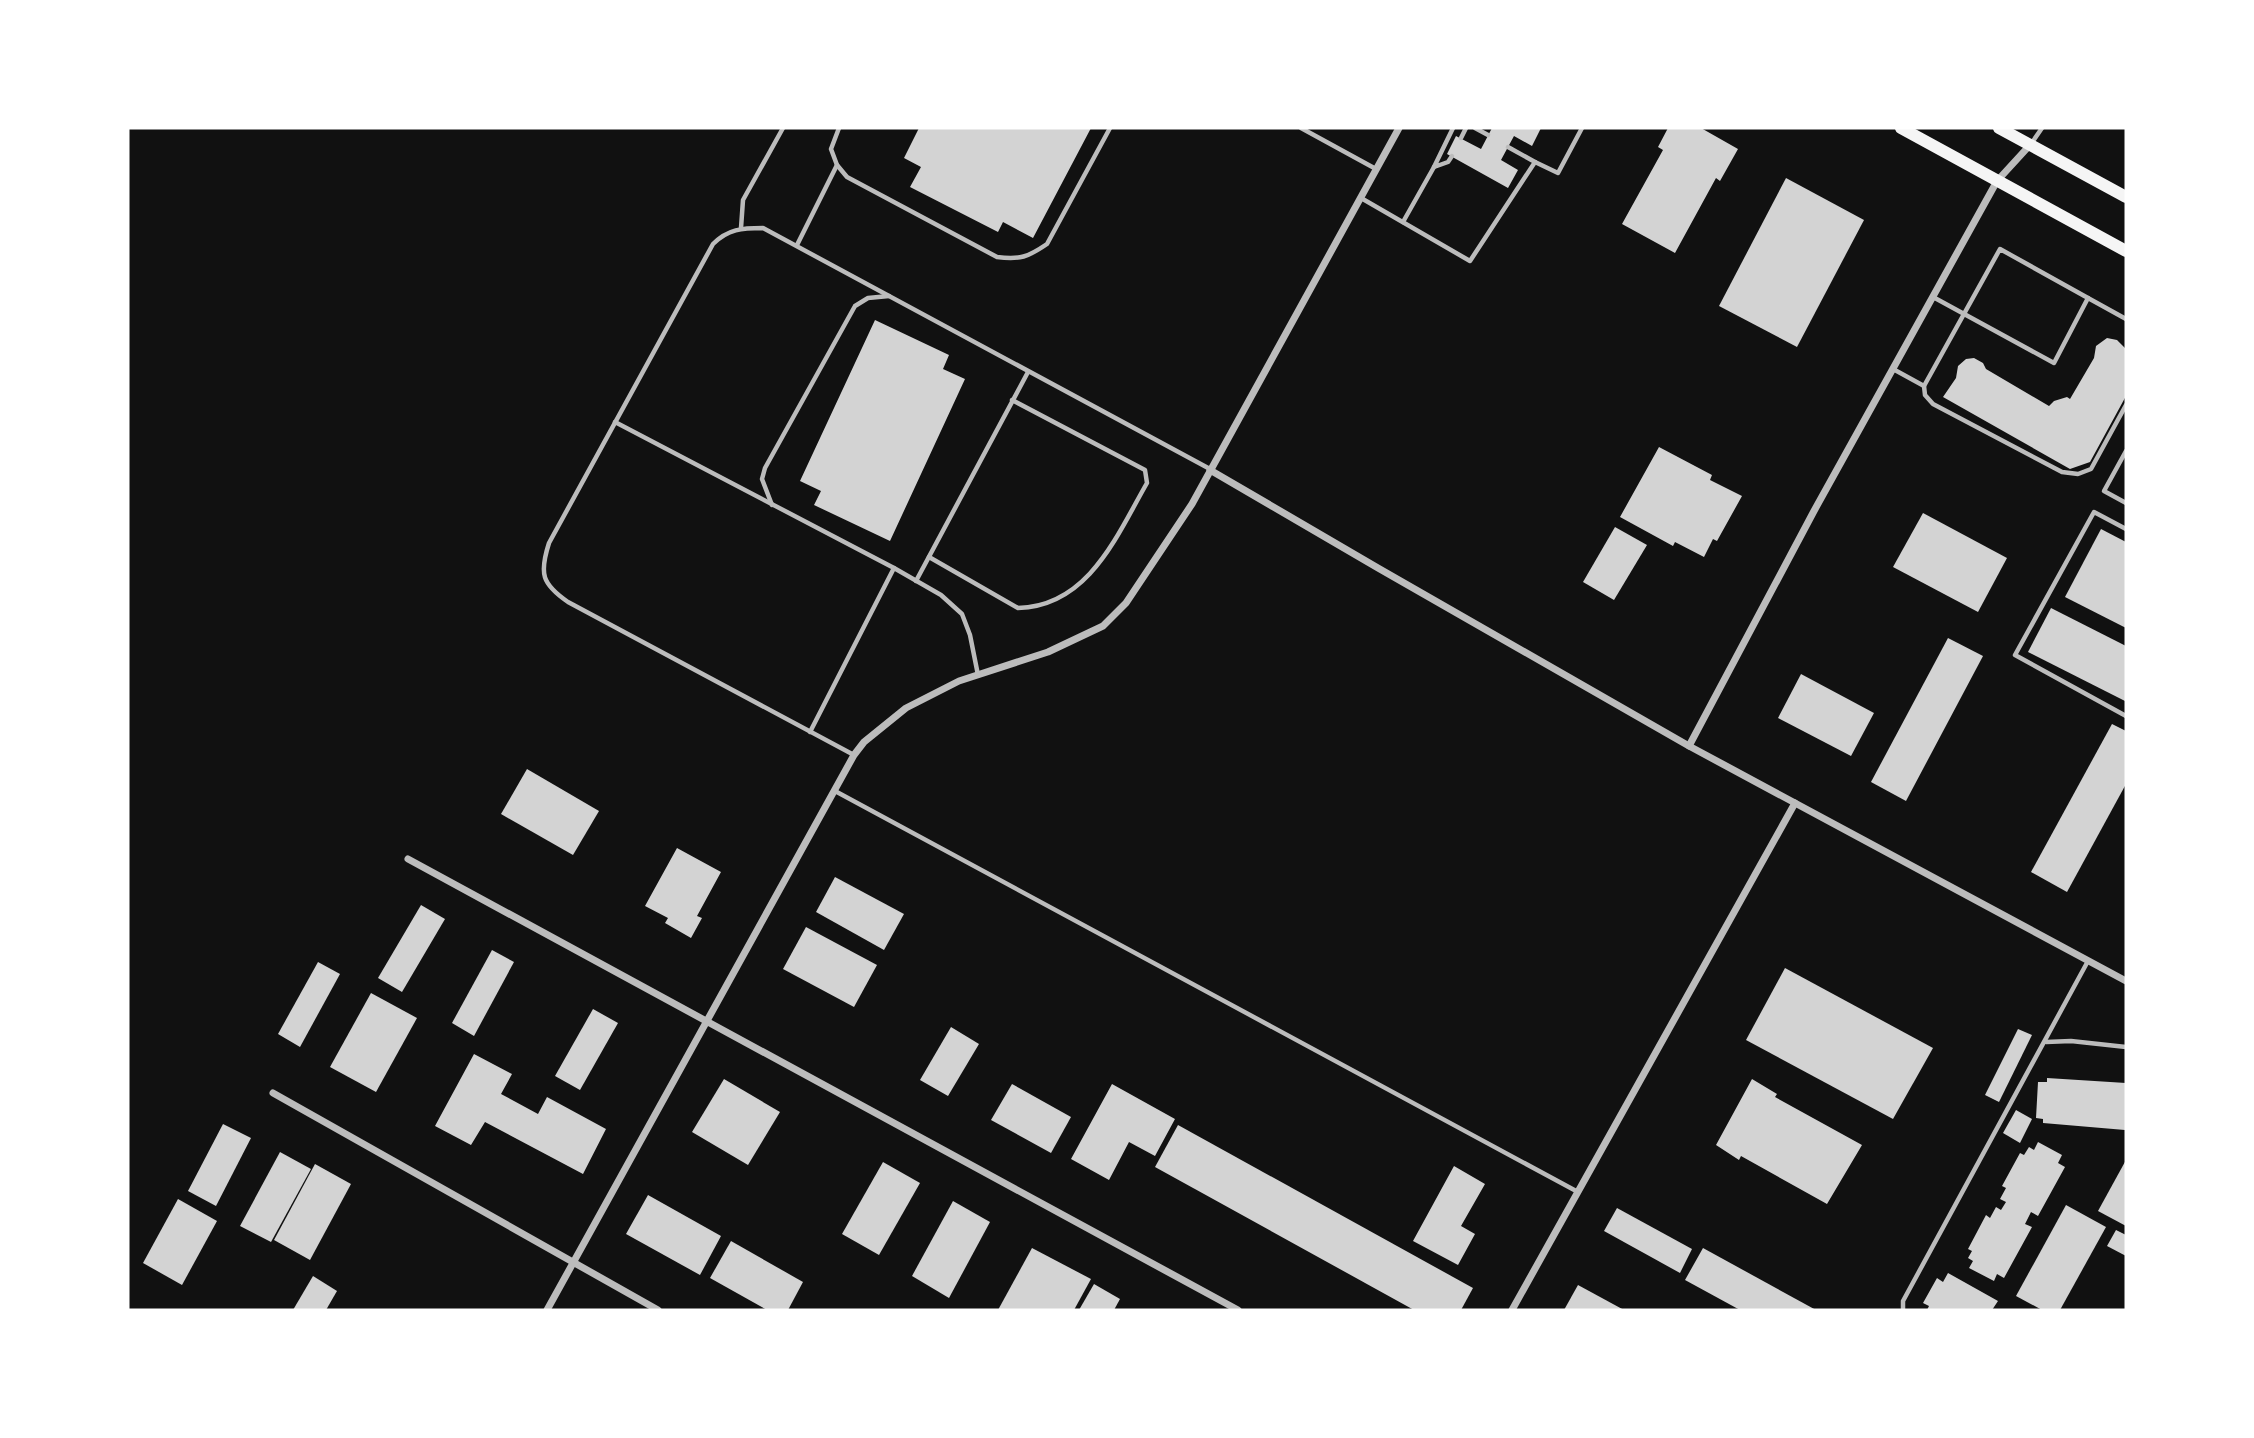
<svg xmlns="http://www.w3.org/2000/svg" width="2254" height="1438" viewBox="0 0 2254 1438" font-family="'Exo 2',sans-serif">
  <style>
    .building { fill: #d3d3d3 }
    .lines { fill: none; stroke-linecap: round; stroke-linejoin: round }
    .service { stroke: #bcbcbc; stroke-width: 4.5 }
    .minor { stroke: #bcbcbc; stroke-width: 7 }
    .secondary { stroke: #f5f5f5; stroke-width: 12 }
  </style>
  <rect width="100%" height="100%" fill="#111"/>
  <!-- building -->
  <g class="building">
    <polygon points="919,128 1091,128 1033,238 1003,222 998,232 910,187 921,167 904,158"/>
    <polygon points="1492,128 1541,128 1532,146 1514,136 1508,147 1501,160 1518,170 1508,188 1447,154 1456,136 1481,149"/>
    <polygon points="1668,128 1701,128 1738,149 1720,181 1716,178 1675,253 1622,224 1663,150 1658,147"/>
    <polygon points="1786,178 1864,220 1797,347 1719,306"/>
    <polygon points="875,320 949,355 943,369 965,379 890,541 814,505 821,491 800,481"/>
    <polygon points="2107,338 2117,340 2126,349 2126,396 2090,462 2070,469 1943,397 1956,378 1958,366 1966,359 1974,358 1983,363 1986,369 2049,406 2054,401 2067,397 2070,399 2094,358 2096,346"/>
    <polygon points="1659,447 1712,475 1710,480 1742,496 1717,541 1713,539 1704,557 1675,542 1673,546 1620,517"/>
    <polygon points="1923,513 2007,558 1978,612 1893,567"/>
    <polygon points="1615,527 1647,545 1614,600 1583,582"/>
    <polygon points="2101,529 2126,542 2126,628 2065,597"/>
    <polygon points="2051,608 2126,646 2125,701 2028,652"/>
    <polygon points="1948,638 1983,656 1906,801 1871,782"/>
    <polygon points="1801,674 1874,713 1851,756 1778,718"/>
    <polygon points="2112,724 2126,731 2126,784 2067,892 2031,872"/>
    <polygon points="527,769 599,811 573,855 501,814"/>
    <polygon points="677,848 721,872 697,916 702,918 691,938 665,923 668,918 645,906"/>
    <polygon points="835,877 904,914 884,950 816,912"/>
    <polygon points="421,905 445,919 402,992 378,978"/>
    <polygon points="806,927 877,965 854,1007 783,969"/>
    <polygon points="492,950 514,962 474,1036 452,1023"/>
    <polygon points="318,962 340,974 300,1047 278,1034"/>
    <polygon points="1785,968 1933,1048 1893,1119 1746,1040"/>
    <polygon points="371,993 417,1018 376,1092 330,1067"/>
    <polygon points="593,1009 618,1023 580,1090 555,1076"/>
    <polygon points="951,1027 979,1044 948,1096 920,1080"/>
    <polygon points="2018,1029 2032,1035 1999,1102 1985,1095"/>
    <polygon points="474,1054 512,1074 501,1094 538,1114 547,1097 606,1129 583,1174 485,1122 471,1145 435,1126"/>
    <polygon points="2047,1078 2126,1083 2125,1130 2043,1123 2043,1119 2036,1118 2038,1082 2047,1082"/>
    <polygon points="724,1079 780,1112 748,1165 692,1132"/>
    <polygon points="1752,1079 1777,1094 1775,1097 1862,1145 1827,1204 1741,1156 1739,1160 1716,1145"/>
    <polygon points="1012,1084 1071,1117 1051,1153 991,1120"/>
    <polygon points="1112,1084 1175,1119 1155,1156 1129,1142 1109,1180 1071,1159"/>
    <polygon points="2016,1110 2032,1119 2020,1143 2003,1133"/>
    <polygon points="223,1124 251,1138 216,1206 188,1191"/>
    <polygon points="1178,1125 1473,1288 1461,1310 1414,1310 1155,1167"/>
    <polygon points="2038,1142 2062,1155 2058,1163 2065,1167 2038,1216 2031,1212 2025,1224 2032,1227 2004,1278 1997,1274 1994,1281 1969,1268 1973,1261 1968,1258 1972,1251 1968,1249 1986,1215 1990,1218 1996,1207 2001,1210 2006,1202 2000,1199 2006,1188 2002,1186 2020,1153 2024,1155 2029,1147 2034,1150"/>
    <polygon points="280,1152 311,1169 271,1242 240,1226"/>
    <polygon points="2126,1160 2126,1226 2098,1211"/>
    <polygon points="883,1162 920,1183 879,1255 842,1234"/>
    <polygon points="315,1164 351,1184 310,1260 274,1240"/>
    <polygon points="1454,1166 1485,1184 1461,1226 1475,1234 1458,1265 1413,1241"/>
    <polygon points="648,1195 721,1236 700,1275 626,1234"/>
    <polygon points="178,1199 217,1221 182,1285 143,1263"/>
    <polygon points="953,1201 990,1222 949,1298 912,1276"/>
    <polygon points="2066,1205 2106,1227 2060,1310 2042,1310 2016,1296"/>
    <polygon points="1617,1208 1692,1249 1680,1273 1604,1231"/>
    <polygon points="2116,1230 2126,1235 2126,1256 2107,1246"/>
    <polygon points="731,1241 803,1282 788,1310 767,1310 710,1278"/>
    <polygon points="1032,1248 1091,1279 1074,1310 998,1310"/>
    <polygon points="1703,1248 1816,1310 1740,1310 1685,1280"/>
    <polygon points="1948,1273 1998,1301 1992,1310 1927,1310 1929,1306 1923,1303 1937,1278 1943,1282"/>
    <polygon points="313,1276 337,1291 326,1310 293,1310"/>
    <polygon points="1094,1284 1120,1299 1114,1310 1079,1310"/>
    <polygon points="1578,1285 1624,1310 1564,1310"/>
  </g>
  <g class="lines">
    <!-- service -->
    <g class="service">
      <path d="M839,128L831,149L837,165L847,177L997,257C1020,260 1028,257 1047,244L1110,128"/>
      <polyline points="1301,128 1376,169"/>
      <polyline points="1475,128 1488,135"/>
      <polyline points="1461,138 1466,128"/>
      <polyline points="2031,144 2042,128"/>
      <polyline points="1452,156 1448,162 1434,167 1453,128"/>
      <polyline points="1535,162 1558,173 1582,128"/>
      <polyline points="1361,198 1470,261 1535,162 1508,147"/>
      <polyline points="1403,222 1434,167"/>
      <polyline points="741,228 743,200 783,128"/>
      <polyline points="797,245 837,165"/>
      <polyline points="1933,297 2054,363 2088,298 2126,319"/>
      <polyline points="1893,369 1924,386 2000,249 2088,298"/>
      <polyline points="1924,386 1925,395 1933,404 2062,472 2078,474 2091,469 2126,405"/>
      <polyline points="615,422 894,568 941,595 962,614 970,635 978,675"/>
      <polyline points="2126,451 2104,491 2126,503"/>
      <polyline points="772,505 762,479 765,468 855,306 868,298 889,296"/>
      <polyline points="2126,529 2094,512 2015,655 2126,716"/>
      <path d="M929,557L1018,608C1089,606 1117,535 1147,483L1145,470L1012,400"/>
      <polyline points="916,581 1028,372"/>
      <polyline points="810,732 894,568"/>
      <path d="M854,755L568,602C542,584 539,574 549,543L713,244C728,229 742,228 763,228L1210,469"/>
      <polyline points="835,791 1578,1192"/>
      <polyline points="2046,1042 2071,1041 2126,1047"/>
      <polyline points="1903,1310 1903,1301 2088,961"/>
    </g>
    <!-- minor -->
    <g class="minor">
      <polyline points="1210,470 1378,568 1689,746 2126,981"/>
      <polyline points="1689,746 1814,511 1997,181 2030,145"/>
      <polyline points="408,859 1238,1310"/>
      <polyline points="273,1093 658,1310"/>
      <polyline points="547,1310 854,755 864,742 906,708 959,681 1048,652 1103,626 1126,603 1192,504 1399,128"/>
      <polyline points="1512,1310 1795,803"/>
    </g>
    <!-- secondary -->
    <g class="secondary">
      <polyline points="1901,128 2126,251"/>
      <polyline points="1999,128 2126,197"/>
    </g>
  </g>
  <!-- border -->
  <rect width="2254" height="1438" fill="none" stroke="#ffffff" stroke-width="259"/>
</svg>
